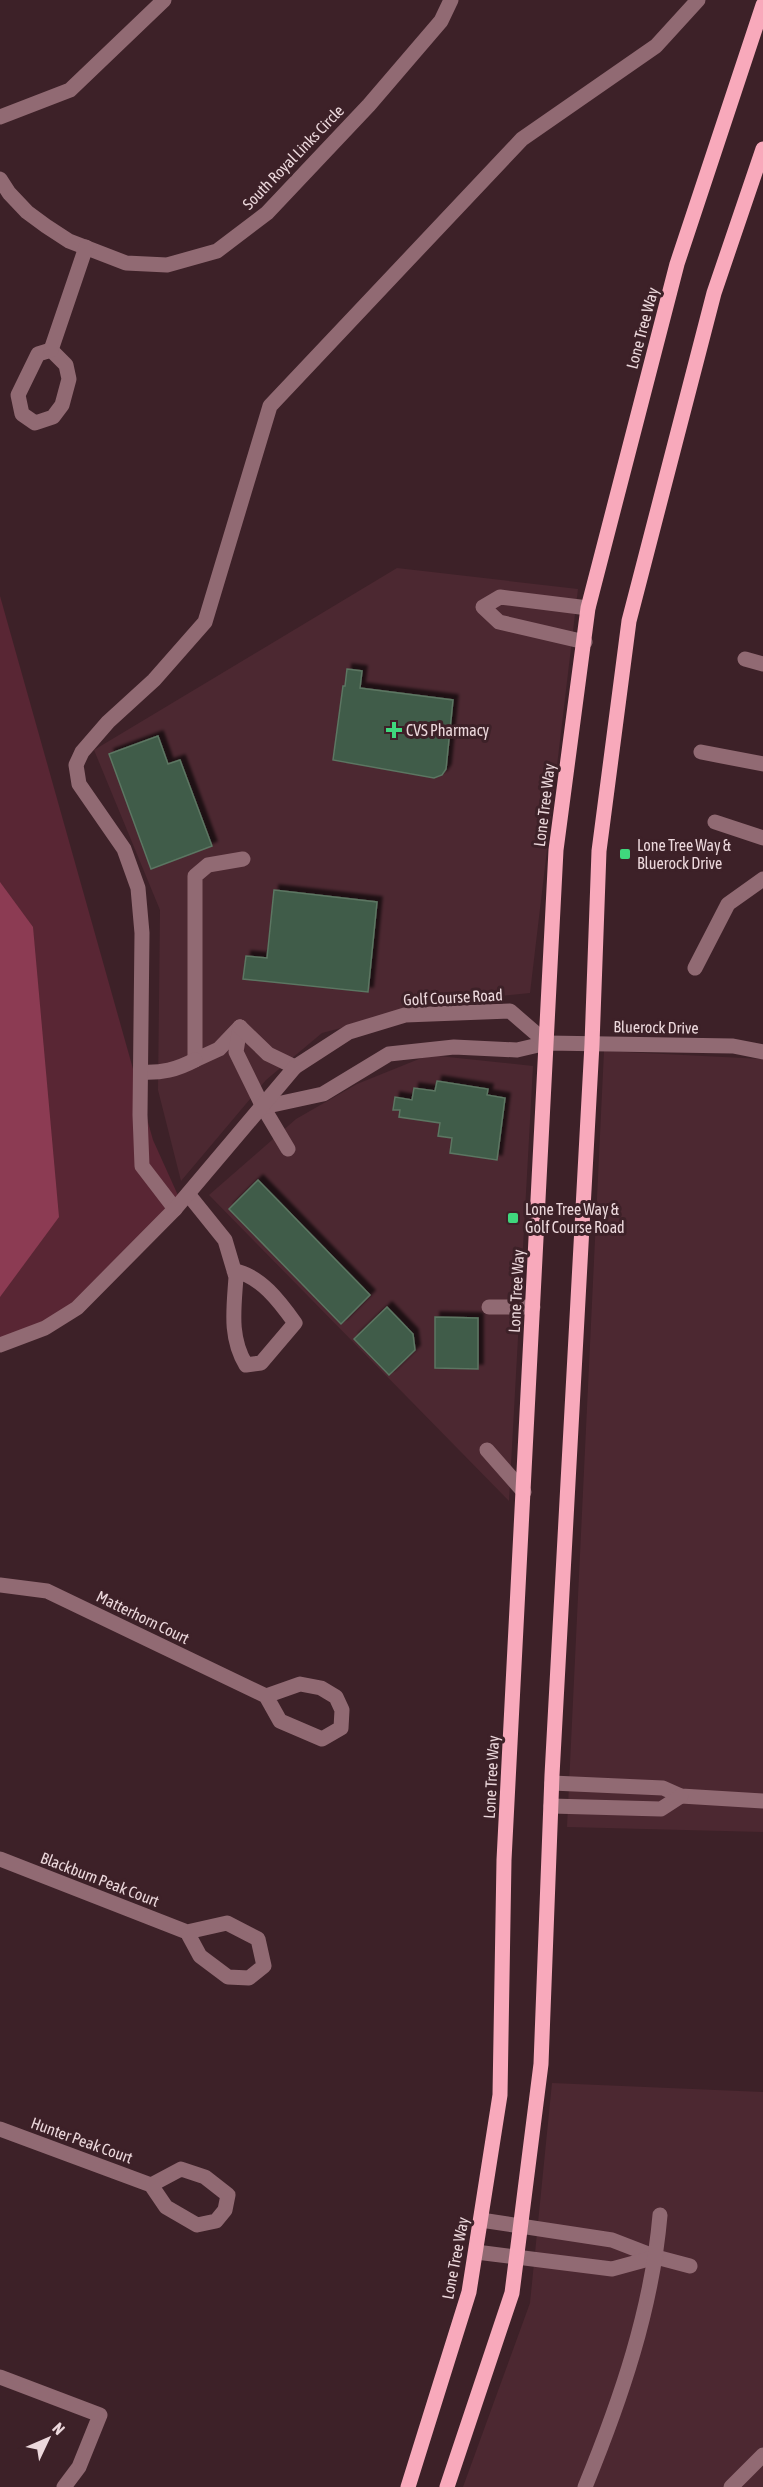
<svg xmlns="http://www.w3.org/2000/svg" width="763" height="2487" viewBox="0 0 763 2487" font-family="'Asap Condensed',sans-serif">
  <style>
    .built { fill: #4c2831 }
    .green { fill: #592634 }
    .water { fill: #8c3b53 }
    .building { fill: #405b48; stroke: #5b7662; stroke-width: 1.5; filter: url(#shadow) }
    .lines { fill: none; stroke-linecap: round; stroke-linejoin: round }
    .minor { stroke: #916a73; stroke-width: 15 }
    .major { stroke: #f8a9bb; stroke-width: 15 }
    .poi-dot { fill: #3fd77d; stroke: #3d2128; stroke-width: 2 }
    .labels { text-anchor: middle; stroke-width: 6; stroke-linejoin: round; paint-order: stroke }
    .street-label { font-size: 16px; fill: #ecd8dc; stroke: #3d2128 }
    .poi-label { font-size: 16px; fill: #ecd8dc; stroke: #3d2128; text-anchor: start }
  </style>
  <defs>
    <filter id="shadow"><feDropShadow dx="5" dy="-5" stdDeviation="1.5" flood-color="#0009"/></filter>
  </defs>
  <rect width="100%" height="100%" fill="#3d2128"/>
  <!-- built -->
  <g class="built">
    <polygon points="397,568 578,589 530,993 440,1002 322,1033 266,1080 181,1181 158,1090 160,910 94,750"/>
    <polygon points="604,1051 763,1059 763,1832 567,1827"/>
    <polygon points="429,1055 533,1066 509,1501 209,1195 296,1119 357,1084"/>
    <polygon points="552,2083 763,2092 763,2487 463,2487 530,2303"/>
  </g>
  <!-- green -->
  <polygon class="green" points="0,596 153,1140 181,1202 77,1308 0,1345"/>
  <!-- water -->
  <polygon class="water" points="0,882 33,927 59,1217 0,1297"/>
  <!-- building -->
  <g class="building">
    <polygon points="347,669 362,671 360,688 453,700 446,769 442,775 434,778 333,760 343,686 345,686"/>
    <polygon points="158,736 168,764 180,760 212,846 151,869 109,754"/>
    <polygon points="274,890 377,902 368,992 243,979 246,956 267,958"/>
    <polygon points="437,1081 488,1089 487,1095 505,1098 497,1160 450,1153 452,1138 438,1136 440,1123 399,1117 400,1110 393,1110 395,1097 412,1100 414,1088 435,1091"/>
    <polygon points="258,1180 370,1295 341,1324 229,1209"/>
    <polygon points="387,1307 413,1334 415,1350 389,1375 354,1339"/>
    <polygon points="435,1317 478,1318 478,1369 435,1368"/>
  </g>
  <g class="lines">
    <!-- minor -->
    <g class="minor">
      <polyline points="0,117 70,90 164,0"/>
      <polyline points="0,179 9,193 27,212 46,226 69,241 126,263 167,265 217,251 267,213 369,105 441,21 451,0"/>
      <polygon points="51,350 66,365 69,379 62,405 53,417 35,423 22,414 18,395 38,354"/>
      <polyline points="51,350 86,247"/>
      <polyline points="585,642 499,622 483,607 500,597 588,608"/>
      <polyline points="745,659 763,664"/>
      <polyline points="701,752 763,764"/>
      <polyline points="715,822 763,838"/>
      <polyline points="695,968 728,904 763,879"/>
      <polyline points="240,1027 219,1049 195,1060 195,876 208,865 243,859"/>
      <polyline points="240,1027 236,1052 263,1107 288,1149"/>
      <polyline points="240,1027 268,1054 295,1067"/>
      <path d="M141,1072C162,1073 176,1070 195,1060"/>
      <polyline points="263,1107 323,1094 389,1054 454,1047 517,1050 547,1043 733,1046 763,1052"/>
      <path d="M188,1194L225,1240L236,1277C234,1308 229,1337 246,1365L261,1363L295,1323C280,1302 260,1275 234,1271"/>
      <polyline points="175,1209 142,1166 140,1115 142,933 138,888 124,849 79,784 76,765 82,752 108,722 154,680 205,622 270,406 522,139 656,46 698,0"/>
      <polyline points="489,1307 533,1307"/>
      <polyline points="0,1345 45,1328 77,1308 175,1209 295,1067 349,1032 405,1015 510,1011 547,1043"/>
      <polyline points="487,1450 524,1492"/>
      <polyline points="0,1585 47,1591 266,1696 280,1721 322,1739 341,1728 342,1710 336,1697 321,1688 300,1684 266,1696"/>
      <polyline points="552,1783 663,1788 681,1796 763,1801"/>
      <polyline points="551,1806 661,1809 681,1796"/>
      <polyline points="0,1859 187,1932 227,1923 258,1939 264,1966 249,1978 228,1977 200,1956 187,1932"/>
      <polyline points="0,2129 151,2185 166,2207 197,2225 216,2221 225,2210 228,2195 205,2177 181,2169 151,2185"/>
      <polyline points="481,2220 612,2240 656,2257 690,2266"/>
      <polyline points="476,2252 612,2269 656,2257"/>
      <polyline points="0,2377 100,2415 79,2467 64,2487"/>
      <path d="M585,2487C621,2399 652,2309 660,2215"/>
      <polyline points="731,2487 763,2455"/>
    </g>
    <!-- major -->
    <g class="major">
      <polyline points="408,2487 469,2292 500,2095 504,1860 556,850 588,608 677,264 763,5"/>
      <polyline points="447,2487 512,2293 541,2064 552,1775 592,1044 599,851 629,621 714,293 763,149"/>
    </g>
  </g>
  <!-- markers -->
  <g class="poi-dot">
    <path d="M391 721h6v6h6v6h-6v6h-6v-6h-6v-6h6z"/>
    <rect x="619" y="848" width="12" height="12" rx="3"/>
    <rect x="507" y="1212" width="12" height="12" rx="3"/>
  </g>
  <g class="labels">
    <!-- street labels -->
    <g class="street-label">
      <text transform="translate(293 157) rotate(-46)" y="6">South Royal Links Circle</text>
      <text transform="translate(642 328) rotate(-75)" y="6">Lone Tree Way</text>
      <text transform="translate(544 805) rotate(-83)" y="6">Lone Tree Way</text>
      <text transform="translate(453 997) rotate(-3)" y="6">Golf Course Road</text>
      <text transform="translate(656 1027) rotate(1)" y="6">Bluerock Drive</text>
      <text transform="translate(516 1291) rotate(-87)" y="6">Lone Tree Way</text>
      <text transform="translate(143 1617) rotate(26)" y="6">Matterhorn Court</text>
      <text transform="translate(491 1777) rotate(-87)" y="6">Lone Tree Way</text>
      <text transform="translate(100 1879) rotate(21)" y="6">Blackburn Peak Court</text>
      <text transform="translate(82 2140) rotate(20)" y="6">Hunter Peak Court</text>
      <text transform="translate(455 2258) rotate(-79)" y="6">Lone Tree Way</text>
    </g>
    <!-- poi labels -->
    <g class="poi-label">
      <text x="406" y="736">CVS Pharmacy</text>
      <text x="637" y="851">Lone Tree Way &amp;<tspan x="637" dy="18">Bluerock Drive</tspan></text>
      <text x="525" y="1215">Lone Tree Way &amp;<tspan x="525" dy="18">Golf Course Road</tspan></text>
    </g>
  </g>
  <!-- north arrow -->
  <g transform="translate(48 2439) rotate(46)" stroke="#3d2128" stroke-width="4.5" paint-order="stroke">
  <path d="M0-4.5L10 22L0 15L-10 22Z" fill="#ecd8dc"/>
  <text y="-9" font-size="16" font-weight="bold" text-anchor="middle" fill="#ecd8dc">N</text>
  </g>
</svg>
